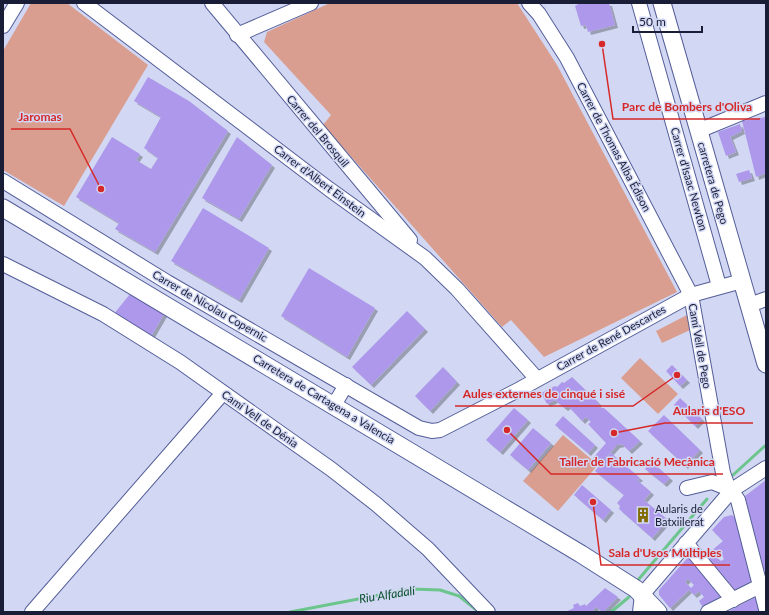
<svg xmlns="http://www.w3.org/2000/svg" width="769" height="615" viewBox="0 0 769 615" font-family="Lato,sans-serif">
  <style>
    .green { fill: #d99e8f }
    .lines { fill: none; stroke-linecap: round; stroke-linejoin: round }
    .stream { stroke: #6cc58d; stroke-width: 3 }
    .building { fill: #ad98eb; fill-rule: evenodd; filter: url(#shadow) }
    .minor-casing { stroke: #545e98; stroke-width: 16 }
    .major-casing { stroke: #545e98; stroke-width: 19 }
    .minor { stroke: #fff; stroke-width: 14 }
    .major { stroke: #fff; stroke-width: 17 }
    .labels { text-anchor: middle; stroke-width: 3; stroke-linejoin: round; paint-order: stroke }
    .street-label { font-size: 11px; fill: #191d36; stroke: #d2d8f3 }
    .poi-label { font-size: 11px; fill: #191d36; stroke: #d2d8f3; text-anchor: start }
    .water-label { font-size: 12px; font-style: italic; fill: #064e2b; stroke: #d2d8f3 }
    .leader { fill: none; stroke: #d62828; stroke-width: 1.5 }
    .callout-dot { fill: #d62828; stroke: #d2d8f3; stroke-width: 1.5 }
    .callout-label { font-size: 12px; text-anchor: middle; font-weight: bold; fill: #d62828; stroke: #d2d8f3; stroke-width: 3; stroke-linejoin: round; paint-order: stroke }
  </style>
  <defs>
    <filter id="shadow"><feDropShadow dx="3" dy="3" stdDeviation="0" flood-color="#0004"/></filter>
  </defs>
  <rect width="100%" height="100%" fill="#d2d8f3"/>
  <!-- green -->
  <g class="green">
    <polygon points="31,3 67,3 148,65 64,206 3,170 3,51"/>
    <polygon points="330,3 517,3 557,65 677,292 544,357 511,320 502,327 323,125 331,115 264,42 267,32"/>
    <polygon points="687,315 690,330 662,343 656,331"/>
    <polygon points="640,358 678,394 658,414 621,378"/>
    <polygon points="563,435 598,465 558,511 523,481"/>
  </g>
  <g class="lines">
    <!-- stream -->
    <g class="stream">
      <polyline points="733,475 766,445"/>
      <polyline points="638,580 707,499"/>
      <polyline points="290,612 411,589 440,590 459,596 479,612"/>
      <polyline points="611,612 629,597"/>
    </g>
  </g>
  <!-- building -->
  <g class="building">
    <polygon points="580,3 609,3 615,25 588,32 586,25 581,26 575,6"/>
    <polygon points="148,77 189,101 228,131 155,252 115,229 119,223 76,197 112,137 140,154 136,160 151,169 158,158 144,148 161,117 134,101"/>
    <polygon points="766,117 766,173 756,177 742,121"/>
    <polygon points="740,124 742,131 730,137 736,152 726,156 718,132"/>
    <polygon points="237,137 272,165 239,219 202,198"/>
    <polygon points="749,170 752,178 739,182 736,174"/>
    <polygon points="203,208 269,248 239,300 171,261"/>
    <polygon points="309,268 375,308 347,357 281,316"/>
    <polygon points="130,294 164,314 150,338 113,315"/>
    <polygon points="407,311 425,329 371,385 352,367"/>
    <polygon points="672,365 687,380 680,386 666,371"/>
    <polygon points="443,367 457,382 430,411 415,396"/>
    <polygon points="572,377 599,403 598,405 601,408 604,408 640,441 629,451 622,444 617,445 601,463 594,457 606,443 588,424 591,422 586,417 582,421 568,406 565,408 555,400 547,404 541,393 555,386 557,387 562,382 564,383"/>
    <polygon points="680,398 702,419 695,426 674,405"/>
    <polygon points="514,408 528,420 500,452 486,440"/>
    <polygon points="664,415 700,450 685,466 648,431"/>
    <polygon points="563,416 595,445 588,453 555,425"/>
    <polygon points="533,428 551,443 528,470 510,455"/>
    <polygon points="611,453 640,478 637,480 651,492 644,500 668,520 652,538 619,509 620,506 617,503 624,495 595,471"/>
    <polygon points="652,462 670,478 664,484 645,469"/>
    <polygon points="766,480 766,571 763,569 745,496"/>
    <polygon points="582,485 611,510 603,520 574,495"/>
    <path d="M732,515L736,519L752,581L730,592L703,558L723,541L712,530L724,517ZM719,550L724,559L721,561L714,555Z"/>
    <path d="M691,554L724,595L702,606L699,601L704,597L699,591L694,595L689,590L670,608L659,595V590ZM688,579L694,585L691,588L685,582Z"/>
    <polygon points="605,588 618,597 603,612 596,607 593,610 595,612 565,612 574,608 573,605 578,603 580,606 585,604 586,606"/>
    <polygon points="754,598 757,599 760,612 727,612"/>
  </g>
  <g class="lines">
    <defs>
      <g id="minor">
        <polyline points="84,3 329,189 425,258 457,289 537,379"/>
        <polyline points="212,3 410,240"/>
        <polyline points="529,3 539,14 567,58 691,295 723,473 727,484 738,500 766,609"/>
        <polyline points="639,3 719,286"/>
        <polyline points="3,26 17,3"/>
        <polyline points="237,35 311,3"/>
        <polyline points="698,131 766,103"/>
        <polyline points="3,181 167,282 419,428 432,431 440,430 520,389 691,295 742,281"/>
        <polyline points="3,264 103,314 180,362 331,469 376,504 428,549 488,612"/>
        <polyline points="749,305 766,299"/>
        <polyline points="334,405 346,385"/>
        <polyline points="687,488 712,482 732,490"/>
        <polyline points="686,543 733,600"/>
        <polyline points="32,612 223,393"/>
        <polyline points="640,612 642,595 732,490 766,468"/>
        <polyline points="708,612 766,583"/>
      </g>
      <g id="major">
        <polyline points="662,3 766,364"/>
        <polyline points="3,208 581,554 636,589 658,612"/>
      </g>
    </defs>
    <!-- minor casing -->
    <use href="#minor" class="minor-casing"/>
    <!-- major casing -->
    <use href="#major" class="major-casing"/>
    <!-- minor -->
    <use href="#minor" class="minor"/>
    <!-- major -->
    <use href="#major" class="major"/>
  </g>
  <!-- icons -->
  <defs>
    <symbol id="building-bare" viewBox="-9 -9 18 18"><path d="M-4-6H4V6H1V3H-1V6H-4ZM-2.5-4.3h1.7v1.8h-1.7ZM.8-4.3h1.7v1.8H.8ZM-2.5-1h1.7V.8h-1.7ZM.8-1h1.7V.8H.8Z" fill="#806b03" stroke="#d2d8f3" stroke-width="2.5" paint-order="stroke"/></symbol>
  </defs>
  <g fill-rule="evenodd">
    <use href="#building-bare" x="632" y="504" width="22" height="22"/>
  </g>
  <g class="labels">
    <!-- street labels -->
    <g class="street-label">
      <text transform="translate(318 131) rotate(50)" y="4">Carrer del Brosquil</text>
      <text transform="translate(614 147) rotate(62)" y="4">Carrer de Thomas Alba Édison</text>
      <text transform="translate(689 179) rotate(74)" y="4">Carrer d'Isaac Newton</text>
      <text transform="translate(320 181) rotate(37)" y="4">Carrer d'Albert Einstein</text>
      <text transform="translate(713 183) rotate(74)" y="4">carretera de Pego</text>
      <text transform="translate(210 306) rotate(30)" y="4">Carrer de Nicolau Copernic</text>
      <text transform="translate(611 338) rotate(-29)" y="4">Carrer de René Descartes</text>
      <text transform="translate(700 346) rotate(80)" y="4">Camí Vell de Pego</text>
      <text transform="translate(324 399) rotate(31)" y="4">Carretera de Cartagena a Valencia</text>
      <text transform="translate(260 419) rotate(35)" y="4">Camí Vell de Dénia</text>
    </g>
    <!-- poi labels -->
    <g class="poi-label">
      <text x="655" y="513">Aularis de<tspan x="655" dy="13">Batxiilerat</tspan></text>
    </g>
    <!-- water labels -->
    <g class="water-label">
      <text transform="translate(387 595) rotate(-9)" y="4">Riu Alfadalí</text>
    </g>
  </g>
  <!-- callouts -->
  <path class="leader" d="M602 44L613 119H760M101 189L70 129H11M677 375L633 406H455M614 433L665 423H753M507 430L551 474H723M593 502L601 565H730"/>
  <g class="callout-dot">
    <circle cx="602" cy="44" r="4"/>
    <circle cx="101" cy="189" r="4"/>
    <circle cx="677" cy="375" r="4"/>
    <circle cx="614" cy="433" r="4"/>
    <circle cx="507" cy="430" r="4"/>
    <circle cx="593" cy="502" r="4"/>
  </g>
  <g class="callout-label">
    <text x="687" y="111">Parc de Bombers d'Oliva</text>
    <text x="40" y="121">Jaromas</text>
    <text x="544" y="398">Aules externes de cinqué i sisé</text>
    <text x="709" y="415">Aularis d'ESO</text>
    <text x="637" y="466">Taller de Fabricació Mecànica</text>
    <text x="665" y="557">Sala d'Usos Múltiples</text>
  </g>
  <!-- border -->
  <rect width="769" height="615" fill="none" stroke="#191d36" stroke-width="8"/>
  <!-- scale -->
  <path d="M633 26v6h69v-6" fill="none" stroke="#191d36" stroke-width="2"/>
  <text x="639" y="26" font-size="12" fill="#191d36" stroke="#d2d8f3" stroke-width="3" paint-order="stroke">50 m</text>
</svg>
